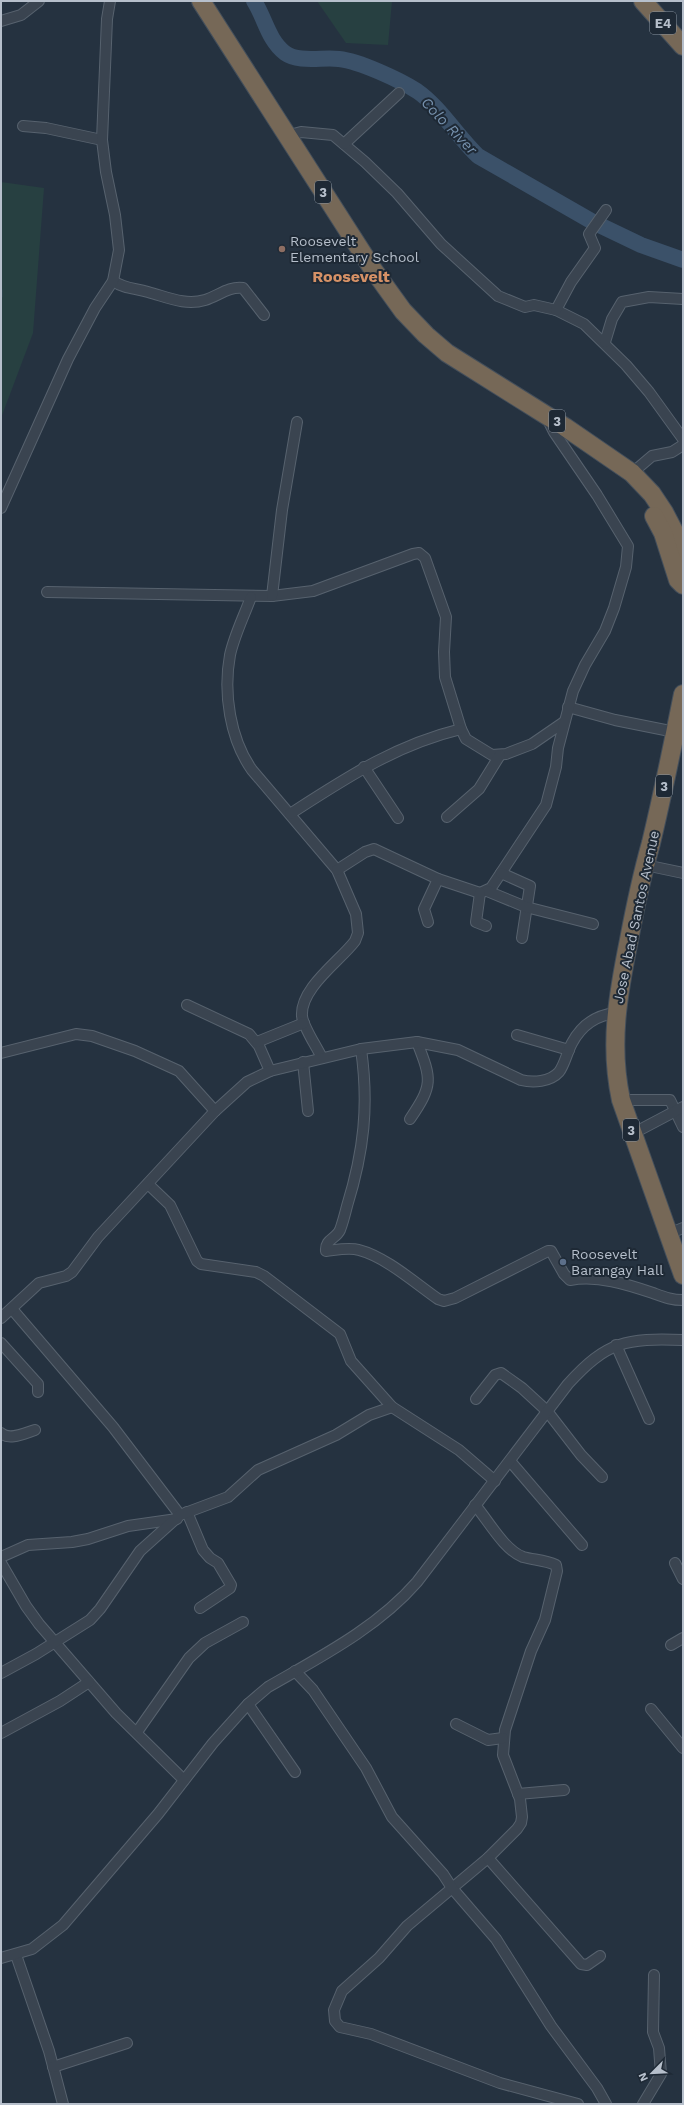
<svg xmlns="http://www.w3.org/2000/svg" width="684" height="2105" viewBox="0 0 684 2105" font-family="'Work Sans',sans-serif">
  <style>
    .green { fill: #274041 }
    .lines { fill: none; stroke-linecap: round; stroke-linejoin: round }
    .stream { stroke: #3b5169; stroke-width: 2.5 }
    .river { stroke: #3b5169; stroke-width: 16 }
    .street-casing { stroke: #57626e; stroke-width: 12 }
    .highway-casing { stroke: #444f5b; stroke-width: 20 }
    .street { stroke: #3a4450; stroke-width: 10 }
    .highway { stroke: #766857; stroke-width: 18 }
    .education-dot { fill: #8d6e63; stroke: #1e2935; stroke-width: 1.5 }
    .service-dot { fill: #5c6f8a; stroke: #1e2935; stroke-width: 1.5 }
    .labels { text-anchor: middle; stroke-width: 4; stroke-linejoin: round; paint-order: stroke }
    .shield { fill: #1e2935; stroke: #88929e; stroke-width: 1 }
    .shield-label { font-size: 13px; font-weight: bold; fill: #b6bfcb }
    .poi-label { font-size: 14px; fill: #b6bfcb; stroke: #1e2935; text-anchor: start }
    .street-label { font-size: 14px; fill: #b6bfcb; stroke: #1e2935 }
    .water-label { font-size: 15px; font-style: italic; fill: #7691ad; stroke: #1e2935 }
    .quarter-label { font-size: 16px; font-weight: bold; fill: #d69166; stroke: #1e2935 }
  </style>
  <rect width="100%" height="100%" fill="#253240"/>
  <!-- green -->
  <g class="green">
    <polygon points="317,1 392,1 388,45 346,43"/>
    <polygon points="1,182 44,188 33,333 1,418"/>
  </g>
  <g class="lines">
    <!-- stream -->
    <polyline class="stream" points="1,290 1,297"/>
    <!-- river -->
    <path class="river" d="M254,1C265,18 268,40 285,53C299,63 322,57 339,59C359,61 400,80 417,91C439,106 458,137 478,156L593,222L641,245L683,260"/>
    <defs>
      <g id="street">
        <polyline points="1,21 21,15 39,1"/>
        <polyline points="23,126 46,128 102,140"/>
        <polyline points="286,136 301,132 333,135 365,162 397,193 441,244 498,296 525,307 534,305 556,310 584,324 626,365 649,392 683,439"/>
        <polyline points="344,144 399,93"/>
        <path d="M113,281C125,289 134,288 148,292C167,297 185,306 205,300C218,296 229,286 243,288L264,315"/>
        <polyline points="556,310 571,282 595,248 589,234 606,210"/>
        <polyline points="605,342 612,319 622,302 649,297 683,299"/>
        <polyline points="632,473 652,456 672,452 683,445"/>
        <polyline points="1,508 68,359 95,308 113,281 119,250 115,215 106,172 102,140 107,19 110,1"/>
        <polyline points="47,592 272,596 313,591 413,554 419,553 425,558 446,617 444,652 445,677 461,729 466,739 492,755 506,754 532,744 564,722"/>
        <polyline points="272,596 282,510 297,422"/>
        <path d="M251,597C244,616 234,636 230,655C223,693 230,739 252,770L337,870L356,914L358,933L355,941C340,961 300,988 302,1016C303,1027 317,1047 322,1058"/>
        <polyline points="568,707 615,720 675,732"/>
        <polyline points="364,767 398,818"/>
        <path d="M290,814C346,778 395,745 461,729"/>
        <polyline points="447,817 479,789 500,755"/>
        <polyline points="645,865 683,873"/>
        <polyline points="337,870 365,852 374,849 438,879 480,893 491,888 546,805 556,767 558,748 573,691 585,665 605,631 614,608 626,567 628,546 597,495 554,432 547,418"/>
        <polyline points="501,873 530,886 522,938"/>
        <polyline points="487,891 526,907 593,924"/>
        <polyline points="480,893 476,922 486,926"/>
        <polyline points="428,922 424,909 438,879"/>
        <polyline points="187,1005 249,1034 259,1046 270,1071"/>
        <polyline points="517,1035 569,1050"/>
        <polyline points="257,1042 304,1023"/>
        <path d="M361,1049C369,1105 364,1151 347,1206C345,1214 343,1222 340,1230C336,1239 325,1239 326,1251C336,1250 349,1247 359,1250C386,1257 415,1283 438,1299L444,1301L455,1298L548,1251H551L564,1274L570,1280C598,1275 626,1284 653,1293C664,1297 671,1300 683,1300"/>
        <polyline points="1,1053 76,1034 92,1036 135,1051 179,1071 215,1111"/>
        <polyline points="303,1062 308,1111"/>
        <polyline points="621,1100 670,1100 683,1127"/>
        <path d="M410,1119C433,1085 432,1080 417,1042"/>
        <polyline points="632,1134 683,1107"/>
        <polyline points="148,1184 170,1205 197,1261 201,1264 256,1272 264,1276 340,1334 351,1361 392,1407 459,1450 495,1481"/>
        <polyline points="668,1234 683,1228"/>
        <polyline points="12,1309 113,1427 180,1515"/>
        <path d="M1,1318L39,1283L66,1276L72,1272L98,1237L215,1111L247,1082L270,1071L361,1049L417,1042L458,1050L521,1080C533,1083 550,1082 559,1072C565,1064 567,1052 572,1043C581,1026 596,1015 616,1013"/>
        <polyline points="1,1343 38,1384 38,1392"/>
        <polyline points="616,1345 649,1419"/>
        <polyline points="476,1399 495,1375 501,1373 522,1388 547,1411 581,1455 602,1477"/>
        <path d="M1,1433C9,1441 25,1433 35,1430"/>
        <polyline points="510,1461 582,1545"/>
        <path d="M475,1505C488,1520 504,1550 523,1557C534,1560 545,1560 556,1565L557,1571L545,1620L531,1651L505,1730L503,1755L520,1799L522,1817L521,1823L517,1829L488,1858L407,1926L379,1958L342,1991L334,2010L335,2021L340,2027L371,2034L500,2083L578,2104"/>
        <polyline points="187,1512 203,1550 210,1558 218,1563 231,1585 230,1588 200,1608"/>
        <polyline points="1,1557 28,1545 72,1542 88,1539 128,1526 177,1519"/>
        <polyline points="1,1563 26,1606 39,1624 116,1713 184,1780"/>
        <polyline points="675,1563 683,1579"/>
        <polyline points="671,1645 683,1638"/>
        <polyline points="295,1671 313,1690 366,1768 392,1817 443,1874 452,1888 496,1939 551,2026 597,2088 606,2104"/>
        <polyline points="1,1673 36,1654 90,1620 100,1609 140,1551 180,1515 228,1497 258,1470 336,1435 369,1415 392,1407"/>
        <polyline points="248,1704 295,1772"/>
        <polyline points="651,1709 683,1748"/>
        <polyline points="456,1724 488,1740 503,1738"/>
        <polyline points="137,1732 189,1658 205,1643 243,1622"/>
        <polyline points="1,1733 60,1701 89,1682"/>
        <polyline points="518,1794 564,1790"/>
        <polyline points="488,1858 581,1964 587,1965 600,1956"/>
        <polyline points="16,1955 49,2051 63,2104"/>
        <path d="M1,1958L32,1949L63,1925L158,1814L213,1743L248,1704L268,1687C320,1657 377,1628 417,1582L568,1384C607,1341 626,1338 683,1340"/>
        <polyline points="53,2067 127,2043"/>
        <polyline points="643,2104 661,2074 659,2048 653,2032 654,1975"/>
      </g>
      <g id="highway">
        <polyline points="201,1 372,268 403,311 426,335 447,353 565,427 632,473 652,494 664,512 676,535 683,555"/>
        <polyline points="643,1 683,46"/>
        <polyline points="654,516 663,533 678,580 683,585"/>
        <path d="M683,694C673,744 663,793 651,843C642,875 635,908 629,940C618,994 609,1045 621,1100L683,1275"/>
      </g>
    </defs>
    <!-- street casing -->
    <use href="#street" class="street-casing"/>
    <!-- highway casing -->
    <use href="#highway" class="highway-casing"/>
    <!-- street -->
    <use href="#street" class="street"/>
    <!-- highway -->
    <use href="#highway" class="highway"/>
  </g>
  <!-- markers -->
  <circle class="education-dot" cx="282" cy="249" r="4"/>
  <circle class="service-dot" cx="563" cy="1262" r="4"/>
  <g class="labels">
    <!-- shield labels -->
    <g class="shield">
      <rect x="650" y="12" width="26" height="22" rx="3"/>
      <rect x="315" y="181" width="16" height="22" rx="3"/>
      <rect x="549" y="410" width="16" height="22" rx="3"/>
      <rect x="656" y="775" width="16" height="22" rx="3"/>
      <rect x="623" y="1119" width="16" height="22" rx="3"/>
    </g>
    <g class="shield-label">
      <text x="663" y="28">E4</text>
      <text x="323" y="197">3</text>
      <text x="557" y="426">3</text>
      <text x="664" y="791">3</text>
      <text x="631" y="1135">3</text>
    </g>
    <!-- poi labels -->
    <g class="poi-label">
      <text x="290" y="246">Roosevelt<tspan x="290" dy="16">Elementary School</tspan></text>
      <text x="571" y="1259">Roosevelt<tspan x="571" dy="16">Barangay Hall</tspan></text>
    </g>
    <!-- street labels -->
    <g class="street-label">
      <text transform="translate(636 917) rotate(-78)" y="5">Jose Abad Santos Avenue</text>
    </g>
    <!-- water labels -->
    <g class="water-label">
      <text transform="translate(449 126) rotate(46)" y="5">Colo River</text>
    </g>
    <!-- quarter labels -->
    <g class="quarter-label">
      <text x="351" y="282">Roosevelt</text>
    </g>
  </g>
  <!-- border -->
  <rect width="684" height="2105" fill="none" stroke="#b6bfcb" stroke-width="4"/>
  <!-- north arrow -->
  <g transform="translate(652 2073) rotate(246)" stroke="#1e2935" stroke-width="3" paint-order="stroke">
  <path d="M0-3L7 15L0 10L-7 15Z" fill="#b6bfcb"/>
  <text y="-6" font-size="11" font-weight="bold" text-anchor="middle" fill="#b6bfcb">N</text>
  </g>
</svg>
